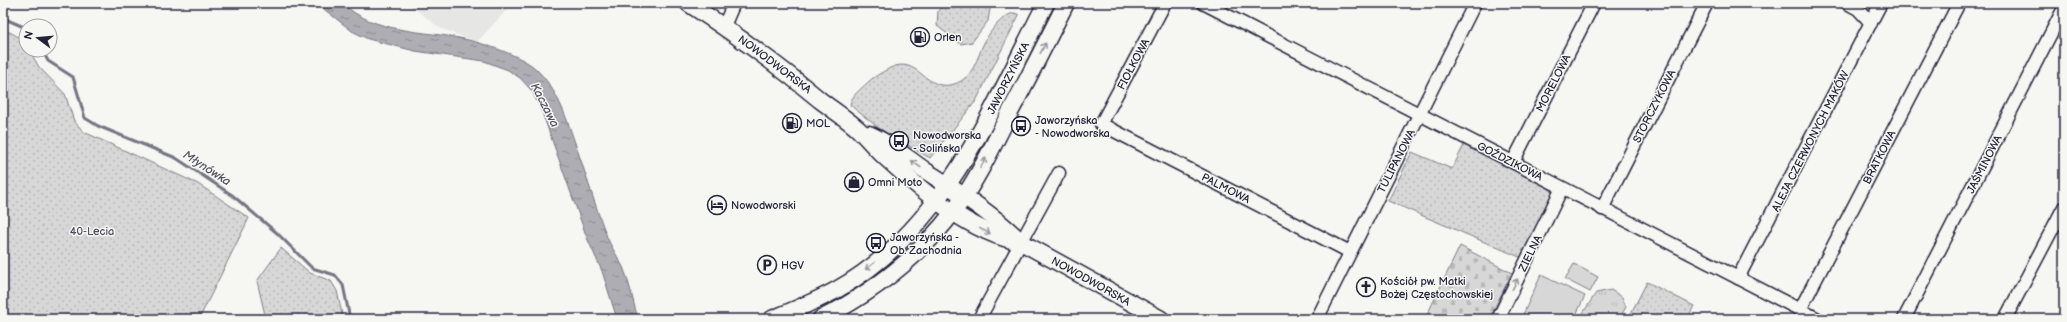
<svg xmlns="http://www.w3.org/2000/svg" width="2067" height="322" viewBox="0 0 2067 322" font-family="'Balsamiq Sans',sans-serif">
  <style>
    .built { fill: #e6e6e4 }
    .grass { fill: url(#grass-dots); stroke: #7c7c89 }
    .cemetery { fill: url(#cemetery-stones); stroke: #7c7c89 }
    .park { fill: url(#park-tufts); stroke: #7c7c89 }
    .pitch { fill: #d7d7d7; stroke: #7c7c89 }
    .water { fill: url(#water-ripples); stroke: #757583 }
    .lines { fill: none; stroke-linecap: round; stroke-linejoin: round }
    .stream { stroke: #757583; stroke-width: 3 }
    .street-casing { stroke: #22223b; stroke-width: 15 }
    .secondary-casing { stroke: #22223b; stroke-width: 19 }
    .street { stroke: #f6f6f2; stroke-width: 12 }
    .secondary { stroke: #f6f6f2; stroke-width: 16 }
    .oneway { stroke: #9797a0 }
    .labels { text-anchor: middle; stroke-width: 3; stroke-linejoin: round; paint-order: stroke }
    .poi-label { font-size: 11px; fill: #22223b; stroke: #f6f6f2; text-anchor: start }
    .street-label { font-size: 11px; fill: #22223b; stroke: #f6f6f2 }
    .park-label { font-size: 11px; fill: #4f4f62; stroke: #f6f6f2 }
    .water-label { font-size: 12px; font-style: italic; fill: #535365; stroke: #f6f6f2 }
  </style>
  <defs>
    <pattern id="grass-dots" width="8" height="8" patternUnits="userSpaceOnUse"><rect width="8" height="8" fill="#d7d7d7"/><path d="M2 2h.1M6 6h.1" fill="none" stroke="#b8b8b9" stroke-width="1.8" stroke-linecap="round"/></pattern>
    <pattern id="cemetery-stones" width="16" height="16" patternUnits="userSpaceOnUse"><rect width="16" height="16" fill="#d7d7d7"/><path d="M2 7V4a2 2 0 0 1 4 0v3zM10 15v-3a2 2 0 0 1 4 0v3z" fill="#b8b8b9"/></pattern>
    <pattern id="park-tufts" width="24" height="20" patternUnits="userSpaceOnUse"><rect width="24" height="20" fill="#d7d7d7"/><path d="M3 7l-1-3M5 7V3M7 7l1-3M15 17l-1-3M17 17v-4M19 17l1-3" fill="none" stroke="#b8b8b9"/></pattern>
    <pattern id="water-ripples" width="26" height="14" patternUnits="userSpaceOnUse"><rect width="26" height="14" fill="#adadb3"/><path d="M2 4q2-2 4 0t4 0M15 11q2-2 4 0t4 0" fill="none" stroke="#8c8c93"/></pattern>
  </defs>
  <rect width="100%" height="100%" fill="#f6f6f2"/>
  <filter id="ink" filterUnits="userSpaceOnUse"><feTurbulence type="fractalNoise" baseFrequency=".025" numOctaves="2"/><feDisplacementMap in="SourceGraphic" scale="8" xChannelSelector="R" yChannelSelector="G"/><feConvolveMatrix kernelMatrix="1 2 1 2 8 2 1 2 1" color-interpolation-filters="sRGB"/></filter>
  <g filter="url(#ink)">
    <!-- built -->
    <polygon class="built" points="407,3 513,3 477,42 440,28"/>
    <!-- grass -->
    <g class="grass">
      <polygon points="945,3 991,3 988,21 972,42 961,44 937,26 938,11"/>
      <path d="M1015,13L1019,15L976,101L930,158L880,129L850,105C851,96 861,89 867,83C873,77 881,73 890,68C918,55 923,89 950,85C972,81 976,61 983,45C988,34 1002,14 1015,13Z"/>
      <path d="M3,29C13,34 26,38 26,50H29L39,67L65,94L74,121L84,132L198,184L249,218L199,319H3Z"/>
      <polygon points="1464,145 1548,186 1552,190 1550,199 1522,258 1388,201 1412,152 1452,169"/>
      <polygon points="281,248 310,273 331,281 337,291 343,319 266,319 257,281"/>
      <polygon points="1647,282 1694,306 1687,319 1628,319"/>
    </g>
    <!-- cemetery -->
    <polygon class="cemetery" points="1460,246 1512,273 1489,319 1425,319"/>
    <!-- park -->
    <polygon class="park" points="1611,290 1622,297 1626,307 1619,319 1579,319 1596,293"/>
    <!-- pitch -->
    <g class="pitch">
      <polygon points="1574,264 1598,277 1590,292 1565,279"/>
      <polygon points="1541,275 1585,296 1574,319 1521,319"/>
    </g>
    <!-- water -->
    <path class="water" d="M316,3H342C375,34 423,30 464,39C482,43 523,56 536,69C557,89 566,116 575,143C586,174 595,206 607,237C611,247 618,257 623,267C630,283 633,302 638,319H617L602,271L587,238L542,112L532,91L520,78L508,70L484,61L415,51L368,39L352,31Z"/>
    <g class="lines">
      <!-- stream -->
      <g class="stream">
        <polyline points="3,18 26,28"/>
        <polyline points="42,50 48,61 73,77 85,118 98,126 176,158 232,195 277,233 312,268 335,275 343,285 350,319"/>
      </g>
      <defs>
        <g id="street">
          <polyline points="1165,3 1101,124 1350,252"/>
          <polyline points="1203,3 1818,319"/>
          <polyline points="1847,3 1858,9 1871,23"/>
          <polyline points="724,26 734,3"/>
          <polyline points="1513,162 1594,3"/>
          <polyline points="1602,209 1707,3"/>
          <polyline points="1738,278 1881,3"/>
          <polyline points="1800,310 1959,3"/>
          <polyline points="979,319 1059,173"/>
          <polyline points="1317,319 1475,3"/>
          <polyline points="1498,319 1562,188"/>
          <polyline points="1904,319 2064,8"/>
          <polyline points="2005,319 2064,207"/>
        </g>
        <g id="secondary">
          <path d="M688,3C734,33 778,65 820,100C833,110 847,119 859,130C868,139 876,149 886,158C922,191 972,234 1021,242"/>
          <path d="M869,134C890,143 907,158 926,171C958,192 993,214 1021,242L1161,319"/>
          <path d="M772,319C794,310 817,301 838,289C946,228 992,108 1046,3"/>
          <path d="M821,319C872,293 919,257 954,211C976,182 992,148 1008,116C1028,79 1047,41 1066,3"/>
        </g>
      </defs>
      <!-- street casing -->
      <use href="#street" class="street-casing"/>
      <!-- secondary casing -->
      <use href="#secondary" class="secondary-casing"/>
      <!-- street -->
      <use href="#street" class="street"/>
      <!-- secondary -->
      <use href="#secondary" class="secondary"/>
    </g>
    <!-- one-way arrows -->
    <defs><path id="oneway-shaft" d="M-6 0H5M1.5-3L5.5 0L1.5 3" fill="none" stroke-width="1.6" stroke-linecap="round" stroke-linejoin="round"/></defs>
    <g class="oneway">
      <use href="#oneway-shaft" transform="translate(1043 48) rotate(-63)"/>
      <use href="#oneway-shaft" transform="translate(983 163) rotate(-61)"/>
      <use href="#oneway-shaft" transform="translate(916 164) rotate(-143)"/>
      <use href="#oneway-shaft" transform="translate(985 231) rotate(26)"/>
      <use href="#oneway-shaft" transform="translate(870 266) rotate(142)"/>
      <use href="#oneway-shaft" transform="translate(1515 284) rotate(-64)"/>
    </g>
  </g>
  <!-- icons -->
  <defs>
    <symbol id="fuel-ring" viewBox="-11 -11 22 22"><circle r="9.5" fill="#f6f6f2" stroke="#22223b" stroke-width="1.5"/><path d="M-5.5-6h7V0h2V4h1.3V-2.5L3-4.5l.8-.8L6-3V5H2.5V1h-1V6h-7ZM-4.2-4.7v3.2H.2V-4.7Z" fill="#22223b"/></symbol>
    <symbol id="bus-ring" viewBox="-11 -11 22 22"><circle r="9.5" fill="#f6f6f2" stroke="#22223b" stroke-width="1.5"/><path d="M-5-6H5V4H4V6H2V4H-2V6H-4V4H-5ZM-3.5-4V0h7V-4ZM-3.5 1.2v1.5H-2V1.2ZM2 1.2v1.5H3.5V1.2Z" fill="#22223b"/></symbol>
    <symbol id="shop-ring" viewBox="-11 -11 22 22"><circle r="9.5" fill="#f6f6f2" stroke="#22223b" stroke-width="1.5"/><path d="M-5-2.5h2.3a2.7 3.5 0 0 1 5.4 0H5L5.5 6h-11ZM-1.5-2.5h3a1.5 2.3 0 0 0-3 0Z" fill="#22223b"/></symbol>
    <symbol id="hotel-ring" viewBox="-11 -11 22 22"><circle r="9.5" fill="#f6f6f2" stroke="#22223b" stroke-width="1.5"/><path d="M-6-4.5h1.5V1H6V5H4.5V3h-9V5H-6ZM-4 0a1.8 1.8 0 1 1 3.6 0ZM.5 0V-2.5h3Q6-2.5 6 0Z" fill="#22223b"/></symbol>
    <symbol id="parking-ring" viewBox="-11 -11 22 22"><circle r="9.5" fill="#f6f6f2" stroke="#22223b" stroke-width="1.5"/><path d="M-3.5-5.5H1a3.5 3.5 0 0 1 0 7H-1V5.5H-3.5ZM-1-3.4V-.6H.8a1.4 1.4 0 0 0 0-2.8Z" fill="#22223b"/></symbol>
    <symbol id="church-ring" viewBox="-11 -11 22 22"><circle r="9.5" fill="#f6f6f2" stroke="#22223b" stroke-width="1.5"/><path d="M-1.2-6h2.4v3.5h3.3v2.4h-3.3V6h-2.4V-.1h-3.3v-2.4h3.3Z" fill="#22223b"/></symbol>
  </defs>
  <g fill-rule="evenodd">
    <use href="#fuel-ring" x="909" y="26" width="22" height="22"/>
    <use href="#fuel-ring" x="781" y="112" width="22" height="22"/>
    <use href="#bus-ring" x="1010" y="115" width="22" height="22"/>
    <use href="#bus-ring" x="888" y="130" width="22" height="22"/>
    <use href="#shop-ring" x="843" y="171" width="22" height="22"/>
    <use href="#hotel-ring" x="706" y="194" width="22" height="22"/>
    <use href="#bus-ring" x="865" y="232" width="22" height="22"/>
    <use href="#parking-ring" x="756" y="254" width="22" height="22"/>
    <use href="#church-ring" x="1355" y="276" width="22" height="22"/>
  </g>
  <g class="labels">
    <!-- poi labels -->
    <g class="poi-label">
      <text x="934" y="41">Orlen</text>
      <text x="1035" y="124">Jaworzyńska<tspan x="1035" dy="13">- Nowodworska</tspan></text>
      <text x="806" y="127">MOL</text>
      <text x="913" y="139">Nowodworska<tspan x="913" dy="13">- Solińska</tspan></text>
      <text x="868" y="186">Omni Moto</text>
      <text x="731" y="209">Nowodworski</text>
      <text x="890" y="241">Jaworzyńska -<tspan x="890" dy="13">Ob. Zachodnia</tspan></text>
      <text x="781" y="269">HGV</text>
      <text x="1380" y="285">Kościół pw. Matki<tspan x="1380" dy="13">Bożej Częstochowskiej</tspan></text>
    </g>
    <!-- street labels -->
    <g class="street-label">
      <text transform="translate(775 64) rotate(37)" y="4">NOWODWORSKA</text>
      <text transform="translate(1133 64) rotate(-62)" y="4">FIOŁKOWA</text>
      <text transform="translate(1008 78) rotate(-63)" y="4">JAWORZYŃSKA</text>
      <text transform="translate(1553 83) rotate(-63)" y="4">MORELOWA</text>
      <text transform="translate(1654 106) rotate(-63)" y="4">STORCZYKOWA</text>
      <text transform="translate(1810 141) rotate(-63)" y="4">ALEJA CZERWONYCH MAKÓW</text>
      <text transform="translate(1879 157) rotate(-63)" y="4">BRATKOWA</text>
      <text transform="translate(1396 161) rotate(-63)" y="4">TULIPANOWA</text>
      <text transform="translate(1510 161) rotate(27)" y="4">GOŹDZIKOWA</text>
      <text transform="translate(1984 164) rotate(-63)" y="4">JAŚMINOWA</text>
      <text transform="translate(1226 188) rotate(27)" y="4">PALMOWA</text>
      <text transform="translate(1530 253) rotate(-64)" y="4">ZIELNA</text>
      <text transform="translate(1091 281) rotate(29)" y="4">NOWODWORSKA</text>
    </g>
    <!-- park labels -->
    <g class="park-label">
      <text x="92" y="235">40-Lecia</text>
    </g>
    <!-- water labels -->
    <g class="water-label">
      <text transform="translate(545 105) rotate(63)" y="4">Kaczawa</text>
      <text transform="translate(207 168) rotate(33)" y="4">Młynówka</text>
    </g>
  </g>
  <!-- margin -->
  <rect width="2067" height="322" fill="none" stroke="#f6f6f2" stroke-width="16"/>
  <rect x="8" y="8" width="2051" height="306" fill="none" stroke="#22223b" stroke-width="1.5" filter="url(#ink)"/>
  <!-- north arrow -->
  <g transform="translate(38 38) rotate(286)"><circle r="19" fill="#f6f6f2" stroke="#a1a1a9"/>
  <path d="M0-3L7 15L0 10L-7 15Z" fill="#22223b"/>
  <text y="-6" font-size="11" font-weight="bold" text-anchor="middle" fill="#22223b">N</text>
  </g>
</svg>
